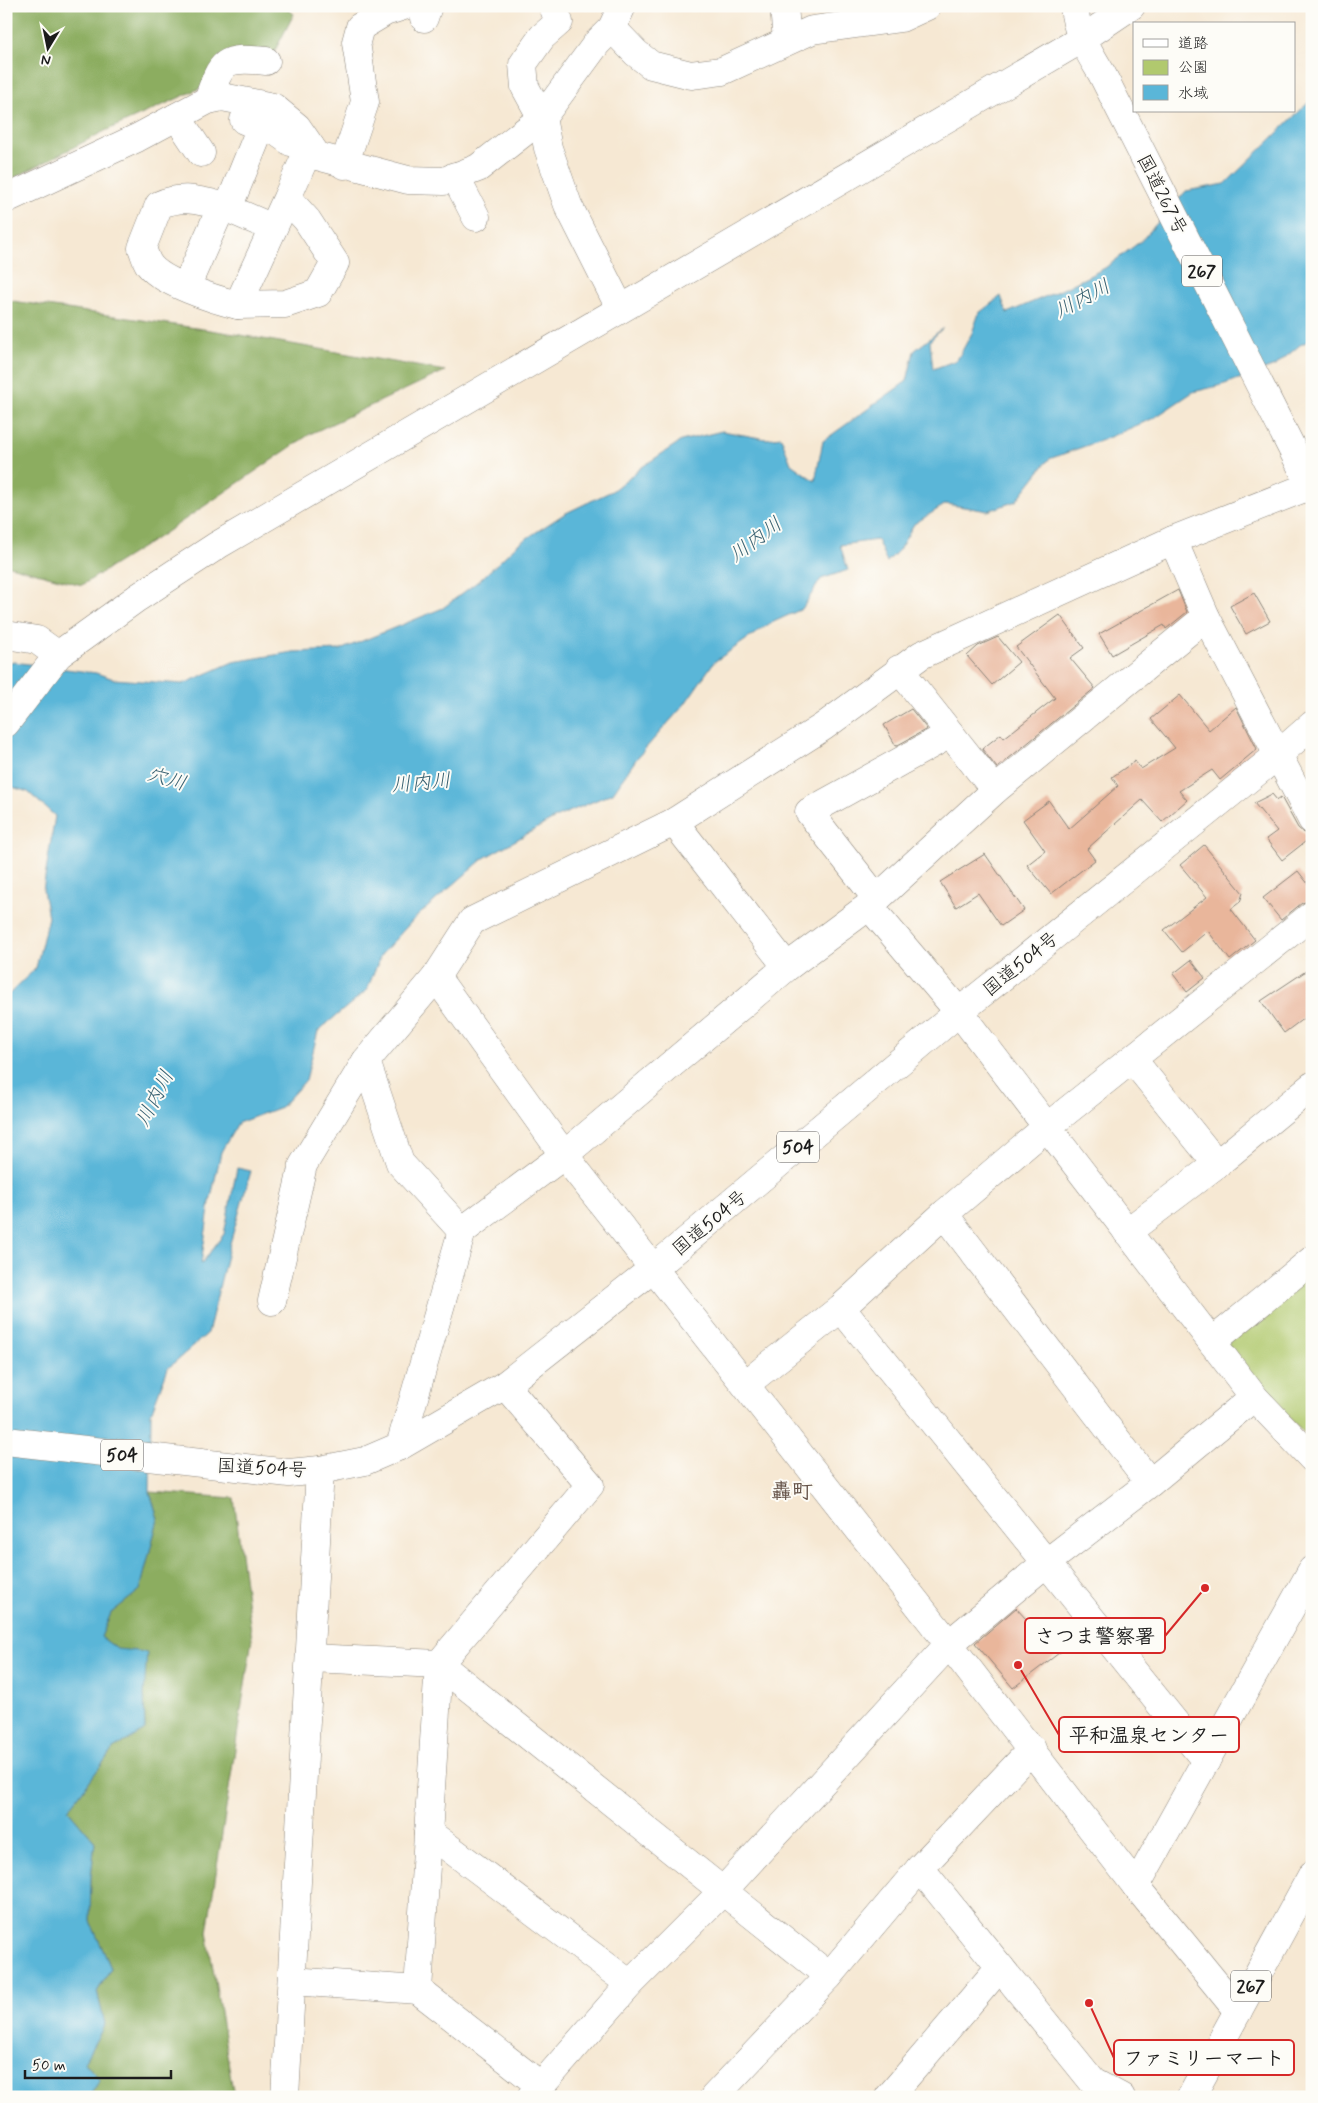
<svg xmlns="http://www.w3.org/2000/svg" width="1318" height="2103" viewBox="0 0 1318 2103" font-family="Mynerve,'Klee One',sans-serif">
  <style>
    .green { fill: #b1c96e; stroke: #667245 }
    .forest { fill: #8cad61; stroke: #54643e }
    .water { fill: #5ab6d8; stroke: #3b697a }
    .building { fill: #e9b69b }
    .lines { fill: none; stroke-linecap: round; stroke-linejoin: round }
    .minor-casing { stroke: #898278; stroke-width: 29 }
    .highway-casing { stroke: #898278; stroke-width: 29 }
    .minor { stroke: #fff; stroke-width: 28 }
    .highway { stroke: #fff; stroke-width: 28 }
    .labels { text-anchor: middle; stroke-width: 4; stroke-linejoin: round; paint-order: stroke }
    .shield { fill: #fdfcf7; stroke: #605f5e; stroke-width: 1 }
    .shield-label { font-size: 18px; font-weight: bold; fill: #1c1c1c }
    .street-label { font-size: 19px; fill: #1c1c1c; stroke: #fdfcf7 }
    .water-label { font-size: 20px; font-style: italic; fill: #386171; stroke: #fdfcf7 }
    .quarter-label { font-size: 21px; font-weight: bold; fill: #645248; stroke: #fdfcf7 }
    .leader { fill: none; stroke: #d62828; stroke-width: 2 }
    .callout-dot { fill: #d62828; stroke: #fdfcf7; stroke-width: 2 }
    .callout { fill: #fdfcf7; stroke: #d62828; stroke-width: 2 }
    .callout-label { font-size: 20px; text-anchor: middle; font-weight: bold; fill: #1c1c1c }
  </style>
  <rect width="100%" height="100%" fill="#fdfcf7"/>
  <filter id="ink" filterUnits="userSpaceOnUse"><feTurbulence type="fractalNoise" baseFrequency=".02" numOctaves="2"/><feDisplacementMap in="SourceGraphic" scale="10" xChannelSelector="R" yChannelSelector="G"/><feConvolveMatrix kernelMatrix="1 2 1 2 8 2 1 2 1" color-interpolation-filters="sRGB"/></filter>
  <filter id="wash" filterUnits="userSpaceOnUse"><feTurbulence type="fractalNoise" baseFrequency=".0096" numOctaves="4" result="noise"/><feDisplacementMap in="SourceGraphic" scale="20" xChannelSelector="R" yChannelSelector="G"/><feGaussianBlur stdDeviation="1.12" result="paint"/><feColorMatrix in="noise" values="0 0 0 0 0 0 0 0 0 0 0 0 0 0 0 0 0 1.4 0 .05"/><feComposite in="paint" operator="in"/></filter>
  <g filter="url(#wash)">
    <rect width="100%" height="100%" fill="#f6e8d3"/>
    <!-- green -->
    <polygon class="green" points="1312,1272 1312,1440 1258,1388 1226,1342"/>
    <!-- forest -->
    <g class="forest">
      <polygon points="6,6 283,6 294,14 272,56 105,131 6,182"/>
      <polygon points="6,300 223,332 445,371 310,434 162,535 82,585 6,565"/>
      <polygon points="150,1492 234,1498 252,1639 207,1932 234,2097 89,2097 100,2080 84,2062 105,2024 97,1992 111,1968 90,1921 91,1876 95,1842 68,1810 113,1749 145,1730 144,1694 117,1649 101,1637 111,1613 140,1590 158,1519"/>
    </g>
    <!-- water -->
    <polygon class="water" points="1312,99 1312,339 1300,345 1275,366 1222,385 1193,392 1154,418 1105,439 1049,459 1016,501 988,511 946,504 914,524 899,550 887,562 877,540 840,545 848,570 821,579 802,609 769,624 714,662 684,705 637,758 613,793 557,817 484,858 413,920 381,955 367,990 318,1031 306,1080 281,1107 238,1123 221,1152 210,1202 201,1264 224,1234 237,1168 251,1171 229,1247 208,1333 168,1368 151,1413 150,1492 158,1519 140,1590 111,1613 101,1637 117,1649 147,1652 144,1694 145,1730 113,1749 68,1810 95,1842 91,1876 90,1921 111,1968 97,1992 105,2024 84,2062 100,2080 89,2097 6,2097 6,997 36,968 48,917 43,890 55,816 28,792 6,785 6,661 96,673 114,679 183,684 233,662 293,652 340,650 443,608 481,579 518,544 564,514 612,491 642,467 681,441 722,431 766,439 781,437 791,464 815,481 823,441 907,381 914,351 943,328 930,341 933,369 957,360 972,333 979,313 1001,296 1007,313 1063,289 1105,268 1141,241 1186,191 1225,184"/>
    <g id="blocks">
      <!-- building -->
      <g class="building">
        <polygon points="1178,590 1187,612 1166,629 1164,625 1112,655 1099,634"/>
        <polygon points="1254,593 1270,621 1246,634 1230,606"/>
        <polygon points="1060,615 1084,648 1070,658 1095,688 997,768 982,749 1001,734 1004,738 1055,698 1016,647"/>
        <polygon points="998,637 1019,662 992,685 967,656 978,646"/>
        <polygon points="1180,695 1209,730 1236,707 1257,749 1220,780 1212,770 1179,791 1187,800 1162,822 1142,800 1087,849 1095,860 1051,894 1027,865 1045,851 1023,820 1049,801 1069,829 1118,786 1112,777 1135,761 1141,769 1175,748 1151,719"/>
        <polygon points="911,709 927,729 896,746 884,725"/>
        <polygon points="1272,794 1277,800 1281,797 1298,828 1310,838 1282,860 1266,839 1277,831 1254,803"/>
        <polygon points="1204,845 1243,893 1240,902 1231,909 1255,940 1230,960 1208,931 1182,952 1164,930 1207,897 1180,865"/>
        <polygon points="985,854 1024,910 1001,926 978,893 956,907 940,882"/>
        <polygon points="1298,871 1312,889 1312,900 1302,903 1281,920 1263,898"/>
        <polygon points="1191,960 1205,978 1187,992 1173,974"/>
        <polygon points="1312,967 1312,1012 1284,1033 1261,1001"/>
        <polygon points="1016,1608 1048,1643 1072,1623 1084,1634 1013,1688 975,1643"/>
      </g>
    </g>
  </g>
  <g filter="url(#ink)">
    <use href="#blocks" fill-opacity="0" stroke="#898278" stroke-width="1"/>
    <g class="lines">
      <defs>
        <g id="minor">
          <polyline points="553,6 559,22 542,37 523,64 525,87 542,118 548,148 568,205 620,308"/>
          <polyline points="784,6 787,41"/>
          <polyline points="424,18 428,6"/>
          <polyline points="612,28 636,53 651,65 691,75 722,71 812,30 901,18 927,6"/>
          <path d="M208,100C222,60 223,57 266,61"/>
          <polyline points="177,117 201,153"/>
          <polyline points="261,127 274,130 291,142 310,146 287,198 307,220 335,263 318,293 285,304 238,305 287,198"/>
          <polyline points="344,165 365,102 356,42 360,27 385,12 404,6"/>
          <polyline points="455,176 476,217"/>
          <polyline points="6,199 137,138 208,100 222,97 273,107 297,127 317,156 408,180 444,181 478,168 542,118 597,43 612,28 622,6"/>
          <polyline points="222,206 273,228"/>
          <polyline points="228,208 261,127 244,120"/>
          <path d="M186,287L222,206C199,200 182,195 159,205L142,248C144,252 145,258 148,263C159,282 216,300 238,305"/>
          <polyline points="1173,540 1206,617 1312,820"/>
          <polyline points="6,635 37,640 58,655"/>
          <polyline points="899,669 995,790"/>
          <polyline points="6,723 58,655 137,598 218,545 1082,39 1131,6"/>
          <polyline points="674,822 787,967"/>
          <polyline points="877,899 809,812 950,734"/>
          <polyline points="869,906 959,1012 1254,1397 1312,1458"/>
          <polyline points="436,977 366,1061 400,1163 462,1231"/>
          <polyline points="1133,1060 1217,1164"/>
          <polyline points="944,1214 1150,1483"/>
          <polyline points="1127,1232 1217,1164 1312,1086"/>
          <polyline points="272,1301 303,1165 366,1061"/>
          <polyline points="841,1308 1206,1761"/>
          <polyline points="1212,1342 1312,1260"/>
          <polyline points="746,1384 841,1308 944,1214 1047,1127 1312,915"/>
          <polyline points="400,1446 462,1231 564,1155 787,967 869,906 995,790 1206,617"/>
          <polyline points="310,1658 439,1664 829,1976"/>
          <polyline points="428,1832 630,1984"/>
          <polyline points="920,1868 1093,2082 1121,2097"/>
          <polyline points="1136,1886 1312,1570"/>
          <polyline points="292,1981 418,1990 540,2085"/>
          <polyline points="418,1990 439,1664 590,1485 505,1385"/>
          <polyline points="1238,2011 1136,1886 949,1644 564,1155 436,977 472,921 674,822 823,727 921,655 1173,540 1312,485"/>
          <polyline points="285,2097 320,1470"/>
          <polyline points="531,2097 630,1984 722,1892 949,1644 1046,1563 1150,1483 1254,1397"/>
          <polyline points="714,2097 829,1976 920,1868 1032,1749"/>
          <polyline points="889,2097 1000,1967"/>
        </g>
        <g id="highway">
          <path d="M1074,6C1076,33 1089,52 1102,74L1312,488"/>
          <polyline points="6,1441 289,1473 320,1470 365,1461 400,1446 505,1385 654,1268 959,1012 1278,755 1312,725"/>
          <polyline points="1191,2097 1312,1875"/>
        </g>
      </defs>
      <!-- minor casing -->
      <use href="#minor" class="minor-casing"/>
      <!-- highway casing -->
      <use href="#highway" class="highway-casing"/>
      <!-- minor -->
      <use href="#minor" class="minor"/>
      <!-- highway -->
      <use href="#highway" class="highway"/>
    </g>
  </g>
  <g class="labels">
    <!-- shield labels -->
    <g class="shield">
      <rect x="1182" y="255.5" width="40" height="31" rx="4"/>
      <rect x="777" y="1131.5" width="42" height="31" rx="4"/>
      <rect x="101" y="1439.5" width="42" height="31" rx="4"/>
      <rect x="1231" y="1970.5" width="40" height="31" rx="4"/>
    </g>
    <g class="shield-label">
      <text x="1202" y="277">267</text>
      <text x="798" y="1153">504</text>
      <text x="122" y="1461">504</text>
      <text x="1251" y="1992">267</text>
    </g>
    <!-- street labels -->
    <g class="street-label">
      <text transform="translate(1163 194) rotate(63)" y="7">国道267号</text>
      <text transform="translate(1020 963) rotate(-39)" y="7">国道504号</text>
      <text transform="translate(709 1222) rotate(-40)" y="7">国道504号</text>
      <text transform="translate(262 1467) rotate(3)" y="7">国道504号</text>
    </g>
    <!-- water labels -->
    <g class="water-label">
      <text transform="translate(1082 298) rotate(-28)" y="7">川内川</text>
      <text transform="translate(755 539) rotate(-37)" y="7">川内川</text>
      <text transform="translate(167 778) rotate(16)" y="7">穴川</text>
      <text transform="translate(421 782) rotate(-5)" y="7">川内川</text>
      <text transform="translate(154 1098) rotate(-63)" y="7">川内川</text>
    </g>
    <!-- quarter labels -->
    <g class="quarter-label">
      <text x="792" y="1498">轟町</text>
    </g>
  </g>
  <!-- callouts -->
  <path class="leader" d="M1205 1588L1165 1636M1018 1665L1059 1735M1089 2003L1114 2058"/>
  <g class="callout-dot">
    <circle cx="1205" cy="1588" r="5"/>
    <circle cx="1018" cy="1665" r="5"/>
    <circle cx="1089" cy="2003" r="5"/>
  </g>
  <g class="callout">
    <rect x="1025" y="1618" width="140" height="35" rx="5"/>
    <rect x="1059" y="1717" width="180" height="35" rx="5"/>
    <rect x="1114" y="2040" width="180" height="35" rx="5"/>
  </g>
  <g class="callout-label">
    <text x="1095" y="1643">さつま警察署</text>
    <text x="1149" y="1742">平和温泉センター</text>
    <text x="1204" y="2065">ファミリーマート</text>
  </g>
  <!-- margin -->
  <rect width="1318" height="2103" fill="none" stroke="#fdfcf7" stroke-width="25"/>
  <!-- legend -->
  <rect x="1133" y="22" width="162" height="90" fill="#fdfcf7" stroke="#a3a29f"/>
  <rect x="1143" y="39" width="25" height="8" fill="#ffffff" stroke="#a3a29f"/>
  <text x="1178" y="48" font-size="15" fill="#1c1c1c">道路</text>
  <rect x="1143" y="60" width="25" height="15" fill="#b1c96e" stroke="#a3a29f"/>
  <text x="1178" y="72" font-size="15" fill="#1c1c1c">公園</text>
  <rect x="1143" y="85" width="25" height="15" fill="#5ab6d8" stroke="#a3a29f"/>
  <text x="1178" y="98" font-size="15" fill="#1c1c1c">水域</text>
  <!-- north arrow -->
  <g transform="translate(48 48) rotate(190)" stroke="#fdfcf7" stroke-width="4" paint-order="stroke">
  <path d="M0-4L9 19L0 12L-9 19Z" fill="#1c1c1c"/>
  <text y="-8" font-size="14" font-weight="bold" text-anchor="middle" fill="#1c1c1c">N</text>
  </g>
  <!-- scale -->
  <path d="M25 2070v8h146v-8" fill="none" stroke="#1c1c1c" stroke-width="2.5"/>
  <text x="32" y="2070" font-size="15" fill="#1c1c1c" stroke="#fdfcf7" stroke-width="4" paint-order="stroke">50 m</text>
</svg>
